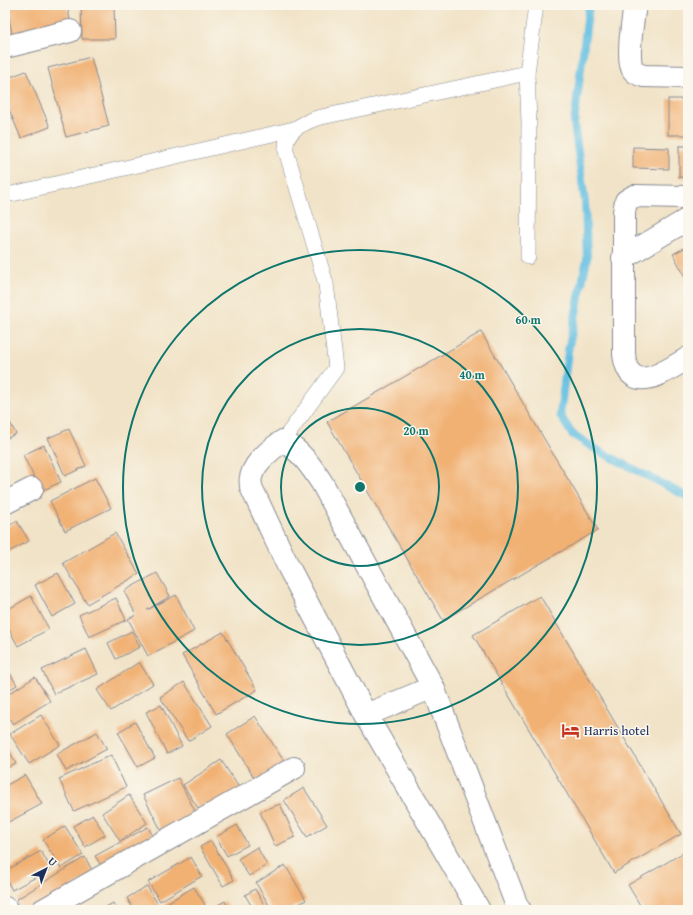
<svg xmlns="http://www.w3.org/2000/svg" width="693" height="915" viewBox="0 0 693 915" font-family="'Gentium Book Plus',serif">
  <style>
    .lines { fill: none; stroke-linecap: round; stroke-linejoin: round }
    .stream { stroke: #64bfe2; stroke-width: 8 }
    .building { fill: #f1b173 }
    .lane-casing { stroke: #868992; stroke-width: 16 }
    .street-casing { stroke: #868992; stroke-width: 24 }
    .lane { stroke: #fff; stroke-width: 15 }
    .street { stroke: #fff; stroke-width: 22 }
    .ring { fill: none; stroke: #0f766e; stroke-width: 2 }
    .labels { text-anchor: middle; stroke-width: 3; stroke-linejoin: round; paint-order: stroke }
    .poi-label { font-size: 13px; fill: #1b2f5e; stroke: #fbf7ec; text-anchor: start }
    .centre { fill: #0f766e; stroke: #fbf7ec; stroke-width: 2 }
    .ring-label { font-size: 12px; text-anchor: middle; font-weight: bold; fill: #0f766e; stroke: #fbf7ec; stroke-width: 3; stroke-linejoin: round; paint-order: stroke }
  </style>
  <rect width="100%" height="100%" fill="#fbf7ec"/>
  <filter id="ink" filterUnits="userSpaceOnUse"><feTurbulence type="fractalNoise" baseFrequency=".025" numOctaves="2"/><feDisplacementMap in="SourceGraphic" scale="8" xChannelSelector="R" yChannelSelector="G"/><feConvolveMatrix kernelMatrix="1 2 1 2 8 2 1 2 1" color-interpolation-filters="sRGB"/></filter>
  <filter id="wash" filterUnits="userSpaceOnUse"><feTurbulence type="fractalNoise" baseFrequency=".012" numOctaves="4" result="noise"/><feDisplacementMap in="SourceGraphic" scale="16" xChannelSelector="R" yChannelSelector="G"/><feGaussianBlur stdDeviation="0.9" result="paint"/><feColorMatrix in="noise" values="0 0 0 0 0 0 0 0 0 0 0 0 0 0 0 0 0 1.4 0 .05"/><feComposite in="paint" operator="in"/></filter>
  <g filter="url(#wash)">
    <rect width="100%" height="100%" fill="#f1e3c7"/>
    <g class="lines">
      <!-- stream -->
      <polyline class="stream" points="589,5 574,123 585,202 587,259 568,351 560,415 572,434 599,451 688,497"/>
    </g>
    <g id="blocks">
      <!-- building -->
      <g class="building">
        <polygon points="25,5 67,5 72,29 13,39 7,8"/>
        <polygon points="81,5 114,5 115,39 82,39"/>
        <polygon points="91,57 109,126 66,137 48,68"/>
        <polygon points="26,71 50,127 21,138 5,100 5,79"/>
        <rect x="668" y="99" width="20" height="36"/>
        <polygon points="679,146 688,146 688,178 679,177"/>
        <polygon points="633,147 669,148 669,169 633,168"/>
        <polygon points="688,246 688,282 673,254"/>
        <polygon points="481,332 598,530 443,620 327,422"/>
        <polygon points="5,413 16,434 5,439"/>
        <polygon points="69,429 86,466 65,476 48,438"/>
        <polygon points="44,445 61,482 41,491 23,455"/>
        <polygon points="95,478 111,508 65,531 50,501"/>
        <polygon points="17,521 29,541 5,554 5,528"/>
        <polygon points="115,533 139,574 87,604 63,563"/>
        <polygon points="58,573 75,604 52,617 35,585"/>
        <polygon points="157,573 170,596 147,610 176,595 194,631 148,656 128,619 136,615 124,591"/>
        <polygon points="31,596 49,629 18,646 5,622 5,611"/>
        <polygon points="540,596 681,834 614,873 473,635"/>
        <polygon points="116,598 126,620 89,637 79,615"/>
        <polygon points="132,631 140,647 116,659 108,643"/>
        <polygon points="223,632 257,690 216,714 182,655"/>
        <polygon points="86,649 98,674 54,694 42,670"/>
        <polygon points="139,662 153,684 111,711 97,690"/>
        <polygon points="5,665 17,685 5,692"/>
        <polygon points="35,677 50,701 13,724 5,712 5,696"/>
        <polygon points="184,682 212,726 188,741 160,697"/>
        <polygon points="161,705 182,746 167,754 146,712"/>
        <polygon points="41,715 60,745 29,764 10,734"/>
        <polygon points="255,716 285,763 256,781 227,734"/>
        <polygon points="135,722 155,758 138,767 118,732"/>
        <polygon points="97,732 107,749 66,771 57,754"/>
        <polygon points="5,742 16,764 5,769"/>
        <polygon points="111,755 126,787 74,811 59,779"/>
        <polygon points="221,760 242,792 204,817 183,785"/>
        <polygon points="25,775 42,804 5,824 5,786"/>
        <polygon points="178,778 197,815 162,832 143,795"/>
        <polygon points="304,788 327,825 307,837 284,800"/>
        <polygon points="129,795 147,823 120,841 102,813"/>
        <polygon points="280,804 295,837 275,846 260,812"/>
        <polygon points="93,815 105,835 85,847 73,826"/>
        <polygon points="237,825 248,845 227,856 216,837"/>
        <polygon points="65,826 83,855 61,868 43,840"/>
        <polygon points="148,827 156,842 105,871 95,856"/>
        <polygon points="211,841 234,880 223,886 200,847"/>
        <polygon points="257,847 267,865 249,876 238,859"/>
        <polygon points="688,850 688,910 643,910 628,885"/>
        <polygon points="41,851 51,869 12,890 5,877 5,871"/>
        <polygon points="85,857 94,874 33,910 23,910 17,899"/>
        <polygon points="191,857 202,876 160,901 148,882"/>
        <polygon points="285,865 306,900 289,910 272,910 256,883"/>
        <polygon points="147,886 161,910 134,910 127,898"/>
        <polygon points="194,887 205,905 196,910 169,910 165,904"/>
        <polygon points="255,889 267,910 254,910 245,895"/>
        <polygon points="225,901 230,910 209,910"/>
        <polygon points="113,903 117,910 101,910"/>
      </g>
    </g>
  </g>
  <g filter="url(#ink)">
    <use href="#blocks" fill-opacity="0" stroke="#868992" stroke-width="1"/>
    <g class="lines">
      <defs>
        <g id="lane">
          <polyline points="12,194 294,129"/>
          <polyline points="528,257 529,122 527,73 536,5"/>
          <path d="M283,441L336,368L326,284L286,151C284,131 301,124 317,118L527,73"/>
        </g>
        <g id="street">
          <path d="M635,5C633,18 626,61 633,70C636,74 640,75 644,76L688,77"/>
          <polyline points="5,47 70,31"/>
          <path d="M688,197L634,196L626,201L624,212V354C625,362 627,372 634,376C648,385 676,365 688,358"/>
          <polyline points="623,258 688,219"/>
          <polyline points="5,503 32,489"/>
          <polyline points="366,715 433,687"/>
          <polyline points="5,908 7,910"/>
          <polyline points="43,910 294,768"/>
          <path d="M479,910L366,715L288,566L251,487C251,484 250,480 251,477C254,463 271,449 283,441C301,451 311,466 322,483L433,687L517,906L520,910"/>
        </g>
      </defs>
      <!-- lane casing -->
      <use href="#lane" class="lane-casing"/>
      <!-- street casing -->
      <use href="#street" class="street-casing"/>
      <!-- lane -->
      <use href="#lane" class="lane"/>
      <!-- street -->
      <use href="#street" class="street"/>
    </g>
  </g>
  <!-- distance rings -->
  <g class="ring">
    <circle cx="360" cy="487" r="79"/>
    <circle cx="360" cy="487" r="158"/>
    <circle cx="360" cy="487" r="237"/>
  </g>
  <!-- icons -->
  <defs>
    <symbol id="hotel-bare" viewBox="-9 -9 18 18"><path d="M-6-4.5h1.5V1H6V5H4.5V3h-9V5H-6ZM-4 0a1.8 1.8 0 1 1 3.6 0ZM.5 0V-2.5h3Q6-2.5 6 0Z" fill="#c8321e" stroke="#fbf7ec" stroke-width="2.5" paint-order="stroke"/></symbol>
  </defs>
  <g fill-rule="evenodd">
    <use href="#hotel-bare" x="558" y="718" width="25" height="25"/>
  </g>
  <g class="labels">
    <!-- poi labels -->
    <g class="poi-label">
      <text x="584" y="735">Harris hotel</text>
    </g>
  </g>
  <circle cx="360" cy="487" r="6" class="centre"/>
  <g class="ring-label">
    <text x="528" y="324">60 m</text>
    <text x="472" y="379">40 m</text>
    <text x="416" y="435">20 m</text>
  </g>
  <!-- margin -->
  <rect width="693" height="915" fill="none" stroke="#fbf7ec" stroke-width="20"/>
  <!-- north arrow -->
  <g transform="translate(46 869) rotate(42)" stroke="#fbf7ec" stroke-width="3" paint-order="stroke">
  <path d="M0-3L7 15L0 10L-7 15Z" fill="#1b2f5e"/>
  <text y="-6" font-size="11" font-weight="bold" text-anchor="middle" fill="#1b2f5e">U</text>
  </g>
</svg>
